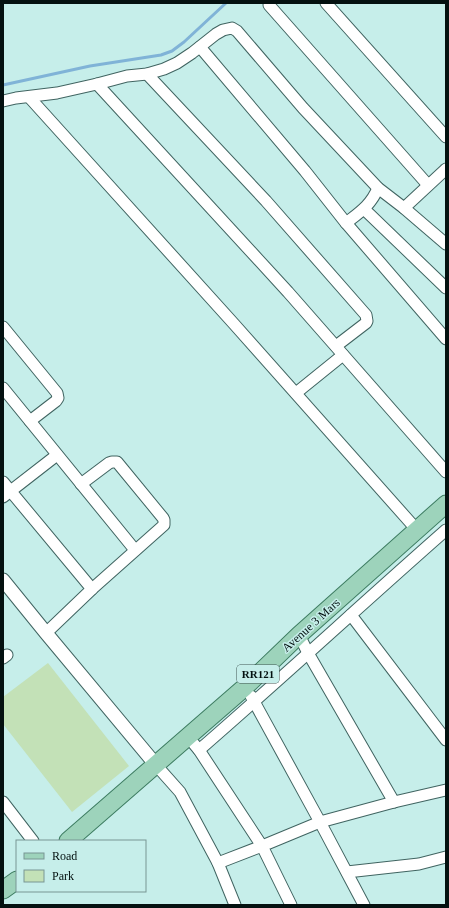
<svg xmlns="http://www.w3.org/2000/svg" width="449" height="908" viewBox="0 0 449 908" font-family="Georgia,serif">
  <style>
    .green { fill: #c3e1b7 }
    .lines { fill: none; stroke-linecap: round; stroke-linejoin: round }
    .stream { stroke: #80b3d7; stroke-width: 3 }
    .minor-casing { stroke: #406461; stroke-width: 13 }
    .tertiary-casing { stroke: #406461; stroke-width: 15 }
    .primary-casing { stroke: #3d7c61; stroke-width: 19 }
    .minor { stroke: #fff; stroke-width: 11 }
    .tertiary { stroke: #fff; stroke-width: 13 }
    .primary { stroke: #9dd3bb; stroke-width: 17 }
    .labels { text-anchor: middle; stroke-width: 3; stroke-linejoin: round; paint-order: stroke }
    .shield { fill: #c6eeea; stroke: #3e5351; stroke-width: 1 }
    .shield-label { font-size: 11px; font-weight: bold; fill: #041110 }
    .street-label { font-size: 12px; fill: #041110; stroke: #c6eeea }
  </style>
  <rect width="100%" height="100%" fill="#c6eeea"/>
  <!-- green -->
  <polygon class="green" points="48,663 129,766 72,812 3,724 3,697"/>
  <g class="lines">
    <!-- stream -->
    <polyline class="stream" points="3,85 90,66 161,55 172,51 184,42 226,3"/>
    <defs>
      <g id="minor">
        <polyline points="326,3 446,137"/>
        <polyline points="269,5 428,185"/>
        <polyline points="200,47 305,171 346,223 446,339"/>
        <polyline points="147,74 266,201 366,315 367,321 366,323 336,346"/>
        <polyline points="97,84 288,292 446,472"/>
        <polyline points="29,97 234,324 417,530"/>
        <polyline points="3,101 16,98 57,93 97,84 127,76 147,74 164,69 177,63 192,53 216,34 223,30 232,28 237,31 303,108 378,188 404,208 446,244"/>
        <polyline points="404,208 446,169"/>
        <polyline points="364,209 446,288"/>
        <path d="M346,223C360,212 371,205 378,188"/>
        <polyline points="3,327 57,393 58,398 56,401 30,421"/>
        <polyline points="3,388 135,550"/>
        <polyline points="296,393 343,355"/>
        <polyline points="3,482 92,589"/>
        <polyline points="3,497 57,455"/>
        <polyline points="351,615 446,740"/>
        <polyline points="46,633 92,589 164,525 164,520 163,518 117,462 112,462 109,463 81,484"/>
        <polyline points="299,635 308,653 394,802"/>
        <polyline points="3,658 7,655"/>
        <polyline points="251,696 320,822 364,905"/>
        <polyline points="194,744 199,750 262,846 218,863"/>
        <path d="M199,750C282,678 363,603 446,530"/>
        <polyline points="156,765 180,792 218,863 235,905"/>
        <polyline points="3,802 33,841"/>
        <polyline points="347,872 419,864 446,857"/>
        <polyline points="291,905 262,846 320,822 394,802 446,790"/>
      </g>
      <polyline id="tertiary" points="3,580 46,633 156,765"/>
      <g id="primary">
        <polyline points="68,841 245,687 299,635 446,504"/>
        <polyline points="3,890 17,880"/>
      </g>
    </defs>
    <!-- minor casing -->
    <use href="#minor" class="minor-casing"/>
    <!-- tertiary casing -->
    <use href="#tertiary" class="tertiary-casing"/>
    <!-- primary casing -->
    <use href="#primary" class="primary-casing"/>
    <!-- minor -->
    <use href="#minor" class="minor"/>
    <!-- tertiary -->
    <use href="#tertiary" class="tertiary"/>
    <!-- primary -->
    <use href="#primary" class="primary"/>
  </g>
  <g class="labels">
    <!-- shield labels -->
    <rect class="shield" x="237" y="665" width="42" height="18" rx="3"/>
    <g class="shield-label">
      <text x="258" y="678">RR121</text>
    </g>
    <!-- street labels -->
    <g class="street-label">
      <text transform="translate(311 625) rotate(-42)" y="4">Avenue 3 Mars</text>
    </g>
  </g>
  <!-- border -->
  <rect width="449" height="908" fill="none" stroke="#041110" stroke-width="8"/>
  <!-- legend -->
  <rect x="16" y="840" width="130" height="52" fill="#c6eeea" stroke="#789693"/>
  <rect x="24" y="853" width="20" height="6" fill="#9dd3bb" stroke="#789693"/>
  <text x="52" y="860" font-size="12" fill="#041110">Road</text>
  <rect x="24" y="870" width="20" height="12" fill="#c3e1b7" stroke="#789693"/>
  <text x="52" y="880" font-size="12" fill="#041110">Park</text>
</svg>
